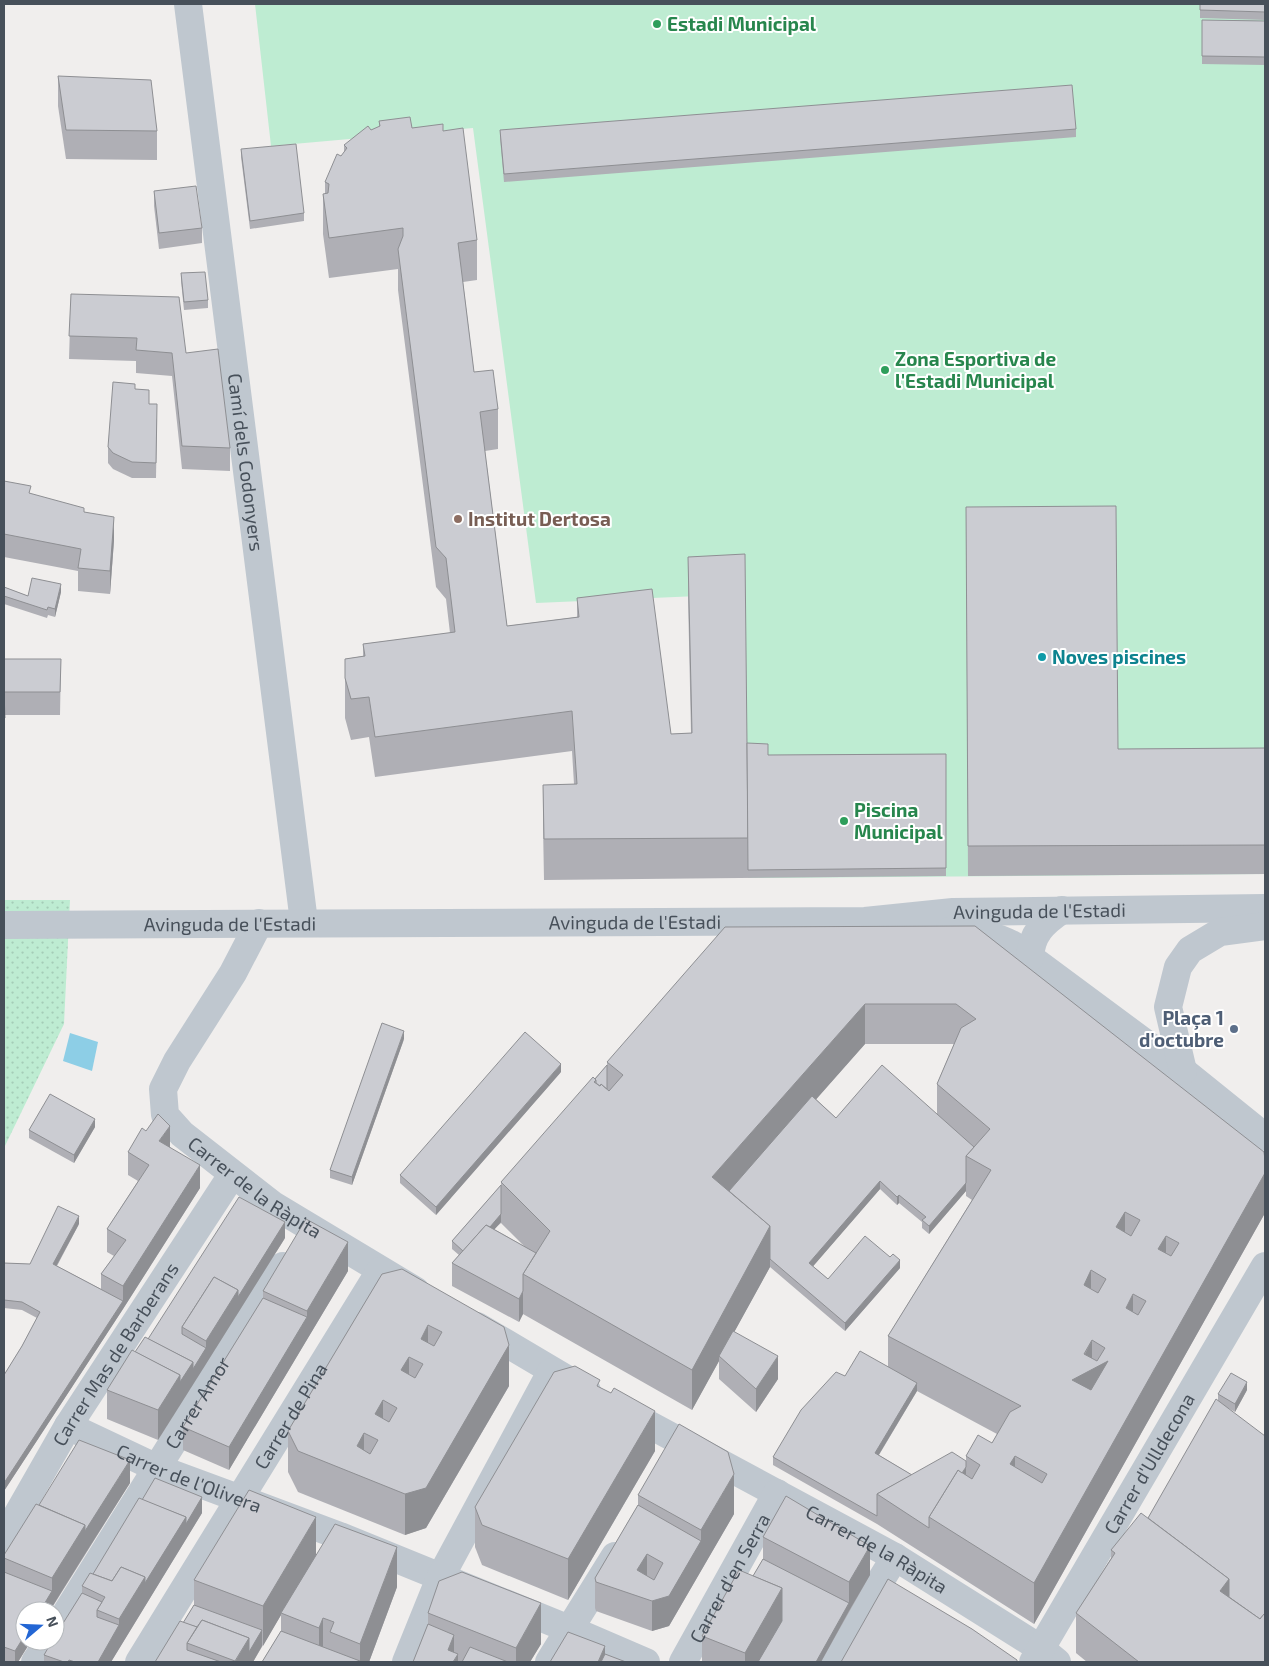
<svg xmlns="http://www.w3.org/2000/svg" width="1269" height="1666" viewBox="0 0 1269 1666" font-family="'Exo 2',sans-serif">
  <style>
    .grass { fill: url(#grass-dots) }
    .pitch { fill: #beecd2 }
    .water { fill: #8dcee6 }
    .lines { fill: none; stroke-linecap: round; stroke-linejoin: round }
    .minor { stroke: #bfc7cf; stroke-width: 28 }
    .wall { fill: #afafb5; fill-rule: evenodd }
    .shaded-wall { fill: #8e8f93 }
    .building { fill: #cbccd2; stroke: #8e8f93; fill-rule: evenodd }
    .leisure-dot { fill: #2e9e5b; stroke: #fff; stroke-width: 2 }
    .education-dot { fill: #8d6e63; stroke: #fff; stroke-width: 2 }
    .culture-dot { fill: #0f9aa8; stroke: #fff; stroke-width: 2 }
    .service-dot { fill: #5c6f8a; stroke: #fff; stroke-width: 2 }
    .labels { text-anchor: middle; stroke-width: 4; stroke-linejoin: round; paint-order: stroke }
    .leisure-label { font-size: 19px; font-weight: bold; fill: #27864d; stroke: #fff; text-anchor: start }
    .street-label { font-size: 19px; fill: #47505a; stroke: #fff }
    .education-label { font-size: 19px; font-weight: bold; fill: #785e54; stroke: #fff; text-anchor: start }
    .culture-label { font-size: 19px; font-weight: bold; fill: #0d838f; stroke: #fff; text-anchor: start }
    .service-label { font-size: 19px; font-weight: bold; fill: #4e5e75; stroke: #fff; text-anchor: end }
  </style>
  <defs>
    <pattern id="grass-dots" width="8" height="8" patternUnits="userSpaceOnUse" patternTransform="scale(1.25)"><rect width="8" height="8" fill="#beecd2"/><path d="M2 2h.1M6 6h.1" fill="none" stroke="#a5ccb7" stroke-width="1.8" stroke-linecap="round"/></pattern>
  </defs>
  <rect width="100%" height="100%" fill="#f0eeed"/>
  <!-- grass -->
  <polygon class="grass" points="4,900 70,900 64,1024 4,1148"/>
  <!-- pitch -->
  <polygon class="pitch" points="255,4 1265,4 1265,874 748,878 745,594 536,603 473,128 271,146"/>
  <!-- water -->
  <polygon class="water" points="70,1033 98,1042 92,1071 63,1061"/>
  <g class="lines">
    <!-- minor -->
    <g class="minor">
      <path id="s1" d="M188,4L304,922"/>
      <path id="s2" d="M259,923L233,973L177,1061L163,1089L165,1115L182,1134L273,1205L416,1291"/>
      <path id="s3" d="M4,925L865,921L953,912L1265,908"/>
      <path d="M949,931C975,934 988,932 1013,945L1183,1071L1265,1137"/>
      <path d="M1030,958C1031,934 1043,923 1062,910"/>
      <polyline points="1183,1071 1168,1007 1178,967 1190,950 1220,932 1265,926"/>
      <polyline points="477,1326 587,1391"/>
      <path id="s4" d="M622,1410L895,1557L1040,1648L1057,1662"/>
      <path id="s5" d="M68,1426L157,1468L340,1536L569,1629L646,1662"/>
      <path id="s6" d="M4,1538L68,1426L232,1175"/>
      <path id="s7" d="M55,1631L283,1266"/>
      <polyline points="35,1662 49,1641"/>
      <path id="s8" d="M139,1662L380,1271"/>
      <polyline points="406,1662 440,1578 551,1372"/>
      <polyline points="549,1662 615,1556"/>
      <path id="s9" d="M683,1662L777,1493"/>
      <polyline points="831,1662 895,1557"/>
      <path id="s10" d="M1033,1662L1265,1266"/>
    </g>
  </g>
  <!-- wall -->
  <g class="wall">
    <polygon points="1200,4 1265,4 1265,20 1200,18"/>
    <polygon points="1202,20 1265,21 1265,65 1202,64"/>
    <polygon points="58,76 157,131 157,160 66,159 58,106"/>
    <polygon points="379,121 412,128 443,131 477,240 477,280 463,282 474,372 498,409 498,449 485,451 507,626 577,617 577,598 671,734 691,733 688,597 688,557 748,812 768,755 946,754 946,876 544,880 543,825 543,785 574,784 572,751 375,777 369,737 351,740 345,718 345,659 363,656 363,644 450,633 446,599 436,587 398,290 398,269 329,278 323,234 323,194 325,194 325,182 344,153 344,145 371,130 379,127"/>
    <polygon points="1076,129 1076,137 504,182 500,138 500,130"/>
    <polygon points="241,149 304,213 304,221 250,229 241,157"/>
    <polygon points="154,191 202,228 202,243 159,249 154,206"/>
    <polygon points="181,273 208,300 208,308 184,310 181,281"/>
    <polygon points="71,294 186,353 230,448 230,471 182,469 172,376 136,373 136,361 69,359"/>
    <polygon points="135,389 149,404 157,420 156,478 132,478 113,469 108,463 108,447"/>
    <polygon points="4,481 31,494 84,512 114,540 110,594 78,591 78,571 4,557"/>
    <polygon points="966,507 1118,749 1265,748 1265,874 968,876"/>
    <polygon points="4,587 28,596 61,592 55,617 48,615 47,618 4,604"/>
    <polygon points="4,659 61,659 60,715 5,715 5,741 4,741"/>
    <path d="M975,926L1265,1160V1213L1034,1624L877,1524L773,1465V1457L845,1376L888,1367V1336L972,1200L966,1196V1191L929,1234L922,1228V1222L899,1203L897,1205L880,1189L813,1266L828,1279L900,1268L845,1331L770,1267L734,1332L778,1379L756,1412L719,1379V1361L692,1410L523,1314L519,1322L452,1286V1263L459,1255L452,1249V1241L501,1185V1182L607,1065V1062ZM865,1044H954L937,1084V1114L836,1118L816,1099ZM501,1223L524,1246L494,1229ZM917,1391L997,1434L992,1443L966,1456V1461L912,1475L879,1455Z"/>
    <polygon points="404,1039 352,1185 330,1178 330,1170"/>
    <polygon points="561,1072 436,1215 400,1183 400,1175"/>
    <polygon points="95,1127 74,1163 29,1138 29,1130"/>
    <polygon points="170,1147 200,1188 123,1309 4,1491 4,1375 22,1346 37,1318 22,1310 4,1308 4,1263 30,1264 79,1224 57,1266 101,1289 101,1274 114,1256 107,1252 107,1229 138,1181 128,1175 128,1152"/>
    <polygon points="285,1238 158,1440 107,1419 107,1390 135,1352 148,1339"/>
    <polygon points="348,1271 229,1470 183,1450 183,1427 263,1298 263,1291"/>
    <polygon points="382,1274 509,1386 426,1528 405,1535 298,1492 288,1472 288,1431"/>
    <polygon points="600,1387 655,1451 568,1600 482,1565 475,1547 475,1507"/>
    <polygon points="1247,1390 1235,1412 1228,1408 1265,1662 1087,1662 1076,1653 1076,1613 1111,1558 1111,1550 1148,1518 1218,1400 1218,1394"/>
    <polygon points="130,1483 50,1611 25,1611 31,1641 18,1662 4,1662 4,1555 39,1505"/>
    <polygon points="638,1495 734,1514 669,1626 652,1631 596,1611 595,1608 595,1578 638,1505"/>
    <polygon points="142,1500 202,1513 111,1662 44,1662 44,1655 82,1593 82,1586 93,1574"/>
    <polygon points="763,1537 870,1575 821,1662 702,1662 702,1636 753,1576 763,1559"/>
    <polygon points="316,1556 397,1587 369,1662 262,1662 281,1631 281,1615 253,1662 155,1662 183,1623 194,1605 194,1580"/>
    <polygon points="428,1613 541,1644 530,1662 413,1662 428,1624"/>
  </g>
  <!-- shaded-wall -->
  <g class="shaded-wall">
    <polygon points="114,517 114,540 110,594 110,571"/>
    <polygon points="61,584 61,592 55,617 55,609"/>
    <polygon points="865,1004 865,1044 716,1213 712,1177"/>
    <polygon points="404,1031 404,1039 352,1185 352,1177"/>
    <polygon points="561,1064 561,1072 436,1215 436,1207"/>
    <polygon points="95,1119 95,1127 74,1163 74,1155"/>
    <polygon points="170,1126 170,1149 159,1141"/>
    <polygon points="200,1165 200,1188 123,1309 4,1491 4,1483 123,1301 123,1286"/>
    <polygon points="1265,1173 1265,1213 1034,1624 1034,1583"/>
    <polygon points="880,1181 880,1189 809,1271 809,1263"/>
    <polygon points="966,1183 966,1191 929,1234 929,1226"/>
    <polygon points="899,1195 899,1203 897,1205 897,1197"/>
    <polygon points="1125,1212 1125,1252 1116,1227"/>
    <polygon points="501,1214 501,1222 466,1262 466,1254"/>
    <polygon points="79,1216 79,1224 53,1272 53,1264"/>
    <polygon points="285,1222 285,1238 206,1364 206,1341 238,1290"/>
    <polygon points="770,1226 770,1267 720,1358 719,1356 719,1361 692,1410 692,1370"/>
    <polygon points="1166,1236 1166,1276 1158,1249"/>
    <polygon points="348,1242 348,1271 229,1470 229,1447 307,1317 307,1311"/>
    <polygon points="900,1260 900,1268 845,1331 845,1323"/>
    <polygon points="1091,1270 1091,1310 1084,1285"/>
    <polygon points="523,1291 523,1314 519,1322 519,1299"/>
    <polygon points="1133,1294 1133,1334 1126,1308"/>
    <polygon points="428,1325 428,1365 423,1364 421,1339"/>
    <polygon points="1092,1340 1092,1369 1108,1361 1108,1401 1072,1380"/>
    <polygon points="509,1345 509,1386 426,1528 405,1535 405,1494"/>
    <polygon points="206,1348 206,1364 158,1440 158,1410 180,1375"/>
    <polygon points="778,1356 778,1379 756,1412 756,1389"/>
    <polygon points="409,1357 409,1397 401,1370"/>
    <polygon points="1247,1382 1247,1390 1235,1412 1235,1404"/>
    <polygon points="917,1383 917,1391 875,1461 875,1453"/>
    <polygon points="383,1400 383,1440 378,1440 375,1414"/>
    <polygon points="655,1411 655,1451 568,1600 568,1559"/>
    <polygon points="364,1433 364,1473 357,1446"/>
    <polygon points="1015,1456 1015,1496 1010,1464"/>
    <polygon points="130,1460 130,1483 85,1554 85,1531"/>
    <polygon points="966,1467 966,1496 934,1520"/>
    <polygon points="734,1474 734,1514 669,1626 652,1631 652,1601 701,1541 701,1530"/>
    <polygon points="202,1497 202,1513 111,1662 98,1662 119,1625 119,1619 145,1577 186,1517"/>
    <polygon points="316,1517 316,1558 281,1613 281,1615 263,1646 263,1606"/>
    <polygon points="85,1525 85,1554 52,1607 52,1578"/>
    <polygon points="870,1546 870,1575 849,1611 849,1582"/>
    <polygon points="397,1547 397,1587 369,1662 360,1662 360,1644"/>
    <polygon points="647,1554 647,1583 637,1570"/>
    <polygon points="1229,1579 1229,1619 1220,1591"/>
    <polygon points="782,1588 782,1629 763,1662 745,1662 745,1653"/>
    <polygon points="52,1591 52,1607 50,1611 40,1611"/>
    <polygon points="541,1603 541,1644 530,1662 516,1662 516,1648"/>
    <polygon points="849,1603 849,1611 821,1662 816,1662"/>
    <polygon points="323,1618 323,1658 319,1662 319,1628"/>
    <polygon points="262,1630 262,1646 253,1662 235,1662 249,1638"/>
    <polygon points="25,1635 25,1641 31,1641 18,1662 15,1662 15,1651"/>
    <polygon points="454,1635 454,1661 458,1654 458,1662 448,1662 448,1650"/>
    <polygon points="605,1646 605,1662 598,1662"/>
  </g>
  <!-- building -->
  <g class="building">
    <polygon points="1200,4 1265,4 1265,12 1200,10"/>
    <polygon points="1202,20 1265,21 1265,57 1202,56"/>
    <polygon points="58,76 151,80 157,131 66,130"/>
    <polygon points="1072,85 1076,129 504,174 500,130"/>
    <polygon points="410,117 412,128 443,124 443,131 463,128 477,240 458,243 474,372 493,370 498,409 480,412 507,626 579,617 577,598 652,589 671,734 692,733 688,557 745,554 748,838 544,839 543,785 577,784 572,711 375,737 369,697 351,699 345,678 345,659 365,656 363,644 455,632 446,558 436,547 398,249 403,236 403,228 329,238 323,194 328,193 329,184 325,182 337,154 341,156 347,148 344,145 368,126 371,130 380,126 379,121"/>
    <polygon points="296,144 304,213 250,221 241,149"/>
    <polygon points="196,186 202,228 159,233 154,191"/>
    <polygon points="205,272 208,300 184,302 181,273"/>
    <polygon points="71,294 179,297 186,353 218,349 230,448 182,446 172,353 136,350 137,338 69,336"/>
    <polygon points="113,382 135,384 135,389 149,390 149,404 157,404 156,463 132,462 113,453 108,447"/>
    <polygon points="4,481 31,486 29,493 84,508 84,512 114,517 110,571 78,568 81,549 4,534"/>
    <polygon points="1116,506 1118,749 1265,748 1265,845 968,846 966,507"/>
    <polygon points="32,578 61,584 55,609 48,607 47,610 4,596 4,587 28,596"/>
    <polygon points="4,659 61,659 60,692 4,692 5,718 4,718"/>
    <polygon points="747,743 768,744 768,755 946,754 946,868 748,870"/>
    <path d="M975,926L1264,1152L1265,1160V1173L1034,1583L929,1517L958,1470L972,1479L980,1465L966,1456L978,1435L992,1443L1010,1412L1021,1406L888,1336L991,1170L966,1156L990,1129L937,1084L961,1028L976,1019L956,1004H865L712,1177L770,1226L692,1370L523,1274L550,1231L501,1182L593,1077L596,1080L594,1082L600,1086L601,1084L609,1091L623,1075L607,1062L725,927ZM1125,1212L1140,1220L1131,1236L1116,1227ZM1166,1236L1179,1243L1171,1256L1158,1249ZM1091,1270L1106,1279L1098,1293L1084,1285ZM1133,1294L1146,1301L1138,1315L1126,1308ZM1092,1340L1105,1348L1097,1361L1084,1354ZM1108,1361L1091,1390L1072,1380ZM1015,1456L1047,1474L1042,1483L1010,1464Z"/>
    <polygon points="382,1023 404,1031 352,1177 330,1170"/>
    <polygon points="525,1032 561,1064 436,1207 400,1175"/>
    <polygon points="607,1065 607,1089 601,1084 600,1086 596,1083 596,1080 595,1079"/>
    <polygon points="882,1065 974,1147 966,1156 966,1183 929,1226 922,1220 926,1217 899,1195 897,1197 880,1181 809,1263 828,1279 865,1236 890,1257 893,1254 900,1260 845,1323 770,1259 770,1226 729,1191 812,1096 836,1118"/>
    <polygon points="50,1094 95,1119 74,1155 29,1130"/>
    <polygon points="158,1114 170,1126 159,1141 200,1165 123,1286 101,1274 126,1240 107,1229 149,1165 128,1152 142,1128 146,1131"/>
    <polygon points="501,1185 501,1214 490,1227 486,1225 463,1251 452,1241"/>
    <polygon points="239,1197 285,1222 238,1297 238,1290 214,1277 182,1327 182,1334 206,1348 193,1369 193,1362 148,1339"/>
    <polygon points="58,1206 79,1216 53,1264 123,1301 4,1483 4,1375 22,1346 40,1312 22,1302 4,1300 4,1263 30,1264"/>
    <polygon points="306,1219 348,1242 307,1311 263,1291"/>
    <polygon points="486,1225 536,1253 523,1274 523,1291 519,1299 452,1263"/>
    <path d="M402,1269L504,1327L509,1345L426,1488L405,1494L298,1451L288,1431L382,1274ZM428,1325L442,1332L434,1346L421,1339ZM409,1357L423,1364L415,1378L401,1370ZM383,1400L397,1408L389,1422L375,1414ZM364,1433L378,1440L370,1454L357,1446Z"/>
    <polygon points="214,1277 238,1290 206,1341 182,1327"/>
    <polygon points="263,1298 307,1317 229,1447 183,1427"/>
    <polygon points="733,1331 778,1356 756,1389 719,1356"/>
    <polygon points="145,1337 193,1362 180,1382 180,1375 135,1352"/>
    <polygon points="132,1350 180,1375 158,1410 107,1390"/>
    <polygon points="860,1351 917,1383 875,1453 912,1475 877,1494 877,1516 773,1457 801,1410 836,1372 845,1376"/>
    <polygon points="575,1366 600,1380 597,1386 611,1393 614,1388 655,1411 568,1559 482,1525 475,1507 554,1372"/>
    <polygon points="1231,1373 1247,1382 1235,1404 1218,1394"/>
    <polygon points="1216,1399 1265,1436 1265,1616 1264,1614 1260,1619 1229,1597 1229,1579 1148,1518"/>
    <polygon points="679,1424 728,1452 734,1474 701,1530 638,1495"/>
    <polygon points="79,1440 130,1460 85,1531 85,1525 39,1505"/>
    <polygon points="952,1452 966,1461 966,1467 962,1473 958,1470 929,1517 929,1528 877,1494"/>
    <polygon points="155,1478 202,1497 186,1524 186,1517 142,1500"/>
    <polygon points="249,1490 316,1517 263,1606 194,1580"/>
    <polygon points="786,1496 870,1546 849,1582 763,1537"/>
    <polygon points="139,1498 186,1517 145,1583 145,1577 121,1567 112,1581 93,1574"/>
    <polygon points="36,1504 85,1525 52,1578 4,1558 4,1555"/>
    <path d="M638,1505L701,1541L669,1596L652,1601L596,1582L595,1578ZM647,1554L663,1563L654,1580L637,1570Z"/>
    <polygon points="1141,1513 1229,1579 1220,1591 1260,1619 1264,1614 1265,1616 1265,1662 1139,1662 1076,1613 1115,1553 1111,1550"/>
    <polygon points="335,1524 397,1547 360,1644 330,1632 334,1622 323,1618 319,1628 281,1613"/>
    <polygon points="763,1559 849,1603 816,1662 758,1662 782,1621 782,1588 753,1576"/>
    <polygon points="121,1567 145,1577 119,1619 97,1610 105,1597 82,1586 90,1573 112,1581"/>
    <polygon points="739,1570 782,1588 745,1653 702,1636"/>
    <polygon points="4,1572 52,1591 40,1611 25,1611 25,1635 15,1651 4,1647"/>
    <polygon points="462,1572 541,1603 516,1648 428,1613 439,1581"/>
    <polygon points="888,1579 972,1629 1017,1660 1017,1662 841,1662"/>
    <polygon points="82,1593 102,1602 97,1610 97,1617 119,1625 98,1662 75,1662 69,1660 68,1662 64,1662 44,1655 52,1641 55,1641 55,1636"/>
    <polygon points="194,1605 262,1630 249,1652 249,1638 202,1620 197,1627 183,1623"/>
    <polygon points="202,1620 249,1638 235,1661 187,1643"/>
    <polygon points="180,1621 197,1627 187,1643 187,1650 221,1662 155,1662"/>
    <polygon points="428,1624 454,1635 448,1650 458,1654 453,1662 413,1662"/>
    <polygon points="281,1631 360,1661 360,1662 262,1662"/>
    <polygon points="568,1632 605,1646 598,1662 550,1662"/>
    <polygon points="470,1647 508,1662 462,1662"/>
    <polygon points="605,1654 626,1662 601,1662"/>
  </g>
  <!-- markers -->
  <g class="leisure-dot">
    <circle cx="657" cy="24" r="5"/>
    <circle cx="885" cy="370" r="5"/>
    <circle cx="844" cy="821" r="5"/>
  </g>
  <circle class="education-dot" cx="458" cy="519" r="5"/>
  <circle class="culture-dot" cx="1042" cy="657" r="5"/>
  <circle class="service-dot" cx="1234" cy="1029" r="5"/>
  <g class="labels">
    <!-- leisure labels -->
    <g class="leisure-label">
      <text x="667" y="31">Estadi Municipal</text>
      <text x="895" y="366">Zona Esportiva de<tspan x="895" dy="22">l'Estadi Municipal</tspan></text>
      <text x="854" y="817">Piscina<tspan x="854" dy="22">Municipal</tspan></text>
    </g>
    <!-- street labels -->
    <g class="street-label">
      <text dy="7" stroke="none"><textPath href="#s1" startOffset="462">Camí dels Codonyers</textPath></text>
      <text dy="7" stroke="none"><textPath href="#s3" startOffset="1036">Avinguda de l'Estadi</textPath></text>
      <text dy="7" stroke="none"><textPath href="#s3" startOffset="631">Avinguda de l'Estadi</textPath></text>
      <text dy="7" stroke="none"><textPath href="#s3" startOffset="226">Avinguda de l'Estadi</textPath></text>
      <text dy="7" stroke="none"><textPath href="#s2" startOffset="334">Carrer de la Ràpita</textPath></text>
      <text dy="7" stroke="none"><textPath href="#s6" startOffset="215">Carrer Mas de Barberans</textPath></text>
      <text dy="7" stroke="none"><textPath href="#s7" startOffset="269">Carrer Amor</textPath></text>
      <text dy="7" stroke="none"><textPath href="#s8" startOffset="289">Carrer de Pina</textPath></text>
      <text dy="7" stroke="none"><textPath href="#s10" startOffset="230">Carrer d'Ulldecona</textPath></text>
      <text dy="7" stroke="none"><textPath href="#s5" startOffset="132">Carrer de l'Olivera</textPath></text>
      <text dy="7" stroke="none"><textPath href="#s4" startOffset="290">Carrer de la Ràpita</textPath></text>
      <text dy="7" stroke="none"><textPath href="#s9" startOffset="96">Carrer d'en Serra</textPath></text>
    </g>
    <!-- education labels -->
    <g class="education-label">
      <text x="468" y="526">Institut Dertosa</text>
    </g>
    <!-- culture labels -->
    <g class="culture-label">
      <text x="1052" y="664">Noves piscines</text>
    </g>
    <!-- service labels -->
    <g class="service-label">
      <text x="1224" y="1025">Plaça 1<tspan x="1224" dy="22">d'octubre</tspan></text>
    </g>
  </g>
  <!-- border -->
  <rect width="1269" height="1666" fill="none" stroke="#47505a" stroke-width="10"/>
  <!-- north arrow -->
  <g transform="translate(40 1626) rotate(71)"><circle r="24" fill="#ffffff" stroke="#b5b9bd"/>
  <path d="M0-4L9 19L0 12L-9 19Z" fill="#2366d4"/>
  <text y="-8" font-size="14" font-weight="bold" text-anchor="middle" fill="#47505a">N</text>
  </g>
</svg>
